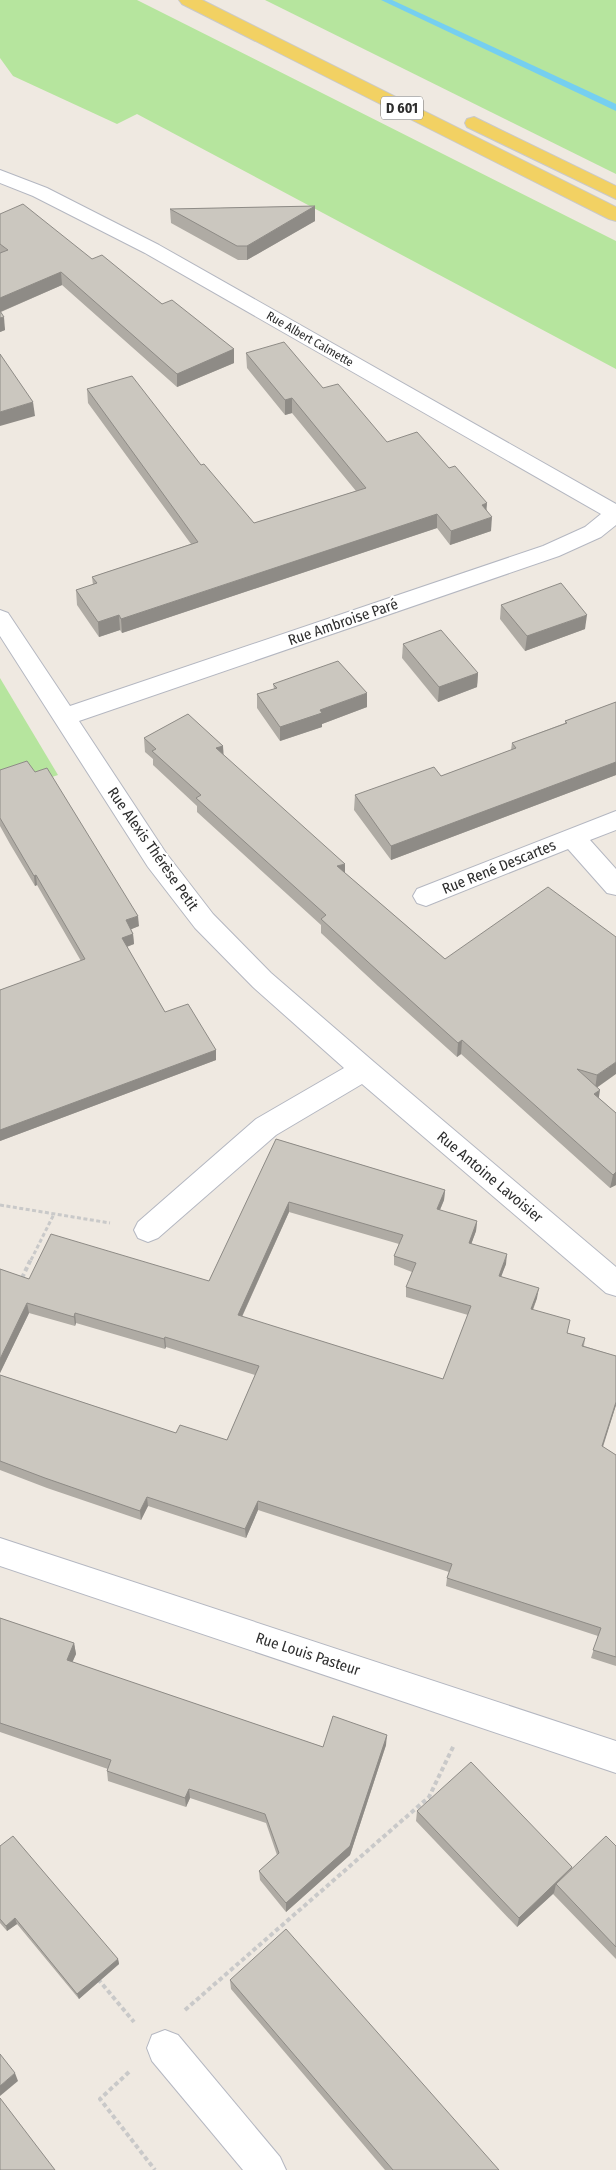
<svg xmlns="http://www.w3.org/2000/svg" width="616" height="2170" viewBox="0 0 616 2170" font-family="'Fira Sans Condensed',sans-serif">
  <style>
    .green { fill: #b6e59e }
    .lines { fill: none; stroke-linecap: round; stroke-linejoin: round }
    .stream { fill: #75cff0; fill-rule: evenodd }
    .minor-casing { stroke: #b4b7c1; stroke-width: 2 }
    .major-casing { stroke: #c9c9c9; stroke-width: 2 }
    .path-far1 { stroke: #c9c9c9; stroke-width: 3; stroke-dasharray: 4 2.5; stroke-linecap: butt }
    .path { stroke: #c9c9c9; stroke-width: 4; stroke-dasharray: 4.5 3; stroke-linecap: butt }
    .minor { fill: #fff; fill-rule: evenodd }
    .major { fill: #f2d163; fill-rule: evenodd }
    .wall { fill: #afaba4; fill-rule: evenodd }
    .shaded-wall { fill: #8e8b86 }
    .building { fill: #cbc7bf; stroke: #8e8b86; fill-rule: evenodd }
    .labels { text-anchor: middle; stroke-width: 4.5; stroke-linejoin: round; paint-order: stroke }
    .far-street-label { font-size: 12px; fill: #2e2e2e; stroke: #fff }
    .shield { fill: #fff; stroke: #6d6d6d; stroke-width: 1 }
    .shield-label { font-size: 14px; font-weight: bold; fill: #2e2e2e }
    .street-label { font-size: 15px; fill: #2e2e2e; stroke: #fff }
  </style>
  <rect width="100%" height="100%" fill="#efe9e1"/>
  <!-- green -->
  <g class="green">
    <polygon points="0,0 137,0 616,241 616,369 137,114 117,124 13,76 0,58"/>
    <polygon points="265,0 616,0 616,174"/>
    <polygon points="0,678 58,775 49,778 0,781"/>
  </g>
  <g class="lines">
    <!-- stream -->
    <polygon class="stream" points="381,0 392,0 616,104 616,111"/>
    <defs>
      <g id="minor">
        <polygon points="0,170 47,188 159,245 616,504 616,525 601,537 559,556 79,721 166,853 213,914 271,973 374,1062 616,1267 616,1296 606,1293 362,1084 276,1135 158,1238 148,1242 138,1238 134,1230 138,1222 256,1119 344,1068 253,987 195,928 148,867 0,636 0,610 8,613 70,706 543,546 585,527 601,514 145,253 33,196 0,183"/>
        <polygon points="616,811 616,830 590,840 616,869 616,895 607,893 568,849 426,906 417,903 413,896 417,889"/>
        <polygon points="0,1538 616,1741 616,1773 0,1566"/>
        <polygon points="165,2030 178,2035 280,2157 286,2170 243,2170 152,2061 147,2048 152,2035"/>
      </g>
      <g id="major">
        <polygon points="179,0 202,0 616,207 616,221 609,219 182,4"/>
        <polygon points="474,117 616,186 616,199 467,127 465,123 467,119"/>
      </g>
    </defs>
    <!-- minor casing -->
    <use href="#minor" class="minor-casing"/>
    <!-- major casing -->
    <use href="#major" class="major-casing"/>
    <!-- path-far1 -->
    <g class="path-far1">
      <polyline points="0,1205 110,1223"/>
      <polyline points="31,1260 54,1214"/>
    </g>
    <!-- path -->
    <g class="path">
      <polyline points="22,1278 31,1259"/>
      <polyline points="98,1979 134,2022"/>
      <polyline points="185,2010 429,1797 454,1745"/>
      <polyline points="129,2072 100,2099 155,2170"/>
    </g>
    <!-- minor -->
    <use href="#minor" class="minor"/>
    <!-- major -->
    <use href="#major" class="major"/>
  </g>
  <!-- wall -->
  <g class="wall">
    <polygon points="315,206 315,221 247,260 238,260 171,223 170,209"/>
    <polygon points="0,214 92,259 234,349 234,363 177,387 62,285 1,312 5,330 0,332"/>
    <polygon points="246,353 323,388 387,442 487,510 491,531 450,545 437,528 122,633 120,630 99,637 77,605 76,590 93,585 92,577 191,544 88,403 87,389 201,465 254,523 356,491 292,413 285,415 247,368"/>
    <polygon points="501,605 585,629 525,651 500,619"/>
    <polygon points="403,644 478,673 477,687 438,702 402,658"/>
    <polygon points="273,684 367,707 322,724 322,727 280,741 257,708 257,694 274,689"/>
    <polygon points="616,702 616,775 391,860 354,810 355,795 441,776 511,750 512,743 565,723 565,721"/>
    <polygon points="144,738 223,746 223,755 345,873 445,959 616,937 597,1087 599,1098 616,1113 616,1185 610,1188 461,1054 457,1057 378,986 321,933 321,925 197,812 197,806 153,765 153,759 145,752"/>
    <polygon points="0,770 139,926 131,929 133,934 134,944 127,947 165,1012 216,1050 216,1060 0,1141 0,990 81,961 37,885 35,886 10,844 0,826"/>
    <path d="M276,1139L445,1190L444,1200L440,1210L477,1221L476,1231L471,1244L506,1264L501,1276L537,1298L533,1310L568,1333L585,1338L584,1346L616,1356V1405L603,1447L616,1455V1666L591,1658L598,1636L446,1586L447,1578L449,1572L258,1510L246,1538L148,1506L141,1520L47,1488L0,1470V1375L176,1433L227,1440L255,1375L166,1347L165,1349L76,1323L75,1326L29,1313L0,1373V1269L29,1279L209,1281ZM289,1212L399,1244L394,1256V1265L412,1272L406,1287V1297L468,1315L443,1379L242,1317Z"/>
    <polygon points="0,1618 74,1643 76,1654 72,1662 323,1747 386,1745 350,1855 286,1912 260,1880 259,1871 277,1855 266,1823 190,1798 186,1807 108,1781 107,1771 108,1769 0,1732"/>
    <polygon points="417,1811 572,1868 616,1846 616,1959 553,1894 554,1893 517,1927 416,1821"/>
    <polygon points="0,1846 118,1959 119,1964 79,1999 17,1924 7,1931 0,1923"/>
    <polygon points="230,1980 499,2170 385,2170 231,1989"/>
  </g>
  <!-- shaded-wall -->
  <g class="shaded-wall">
    <polygon points="315,206 315,221 247,260 247,246"/>
    <polygon points="61,272 62,285 0,312 0,298"/>
    <polygon points="4,317 5,330 0,332 0,318"/>
    <polygon points="234,349 234,363 177,387 177,374"/>
    <polygon points="292,398 292,413 285,415 285,400"/>
    <polygon points="33,402 35,416 0,426 0,412"/>
    <polygon points="487,503 486,517 482,505"/>
    <polygon points="437,514 437,528 122,633 121,619"/>
    <polygon points="492,517 491,531 450,545 451,531"/>
    <polygon points="119,615 120,630 99,637 98,622"/>
    <polygon points="587,615 585,629 525,651 527,636"/>
    <polygon points="478,673 477,687 438,702 439,687"/>
    <polygon points="367,693 367,707 322,724 322,727 280,741 280,727 320,710"/>
    <polygon points="223,746 224,760 216,748"/>
    <polygon points="616,762 616,775 391,860 391,846"/>
    <polygon points="345,864 345,878 337,866"/>
    <polygon points="36,875 37,885 35,886 34,876"/>
    <polygon points="138,916 139,926 127,931 126,920"/>
    <polygon points="133,934 134,944 123,948 122,938"/>
    <polygon points="462,1040 461,1054 457,1057 458,1043"/>
    <polygon points="216,1050 216,1060 0,1141 0,1130"/>
    <polygon points="616,1062 616,1074 595,1089 597,1075"/>
    <polygon points="600,1090 598,1103 594,1094"/>
    <polygon points="616,1172 616,1185 610,1188 613,1175"/>
    <polygon points="445,1190 444,1200 436,1219 437,1209"/>
    <polygon points="289,1202 289,1212 238,1325 238,1315"/>
    <polygon points="477,1221 476,1231 468,1253 469,1243"/>
    <polygon points="507,1254 506,1264 498,1285 499,1276"/>
    <polygon points="539,1288 537,1298 529,1319 531,1309"/>
    <polygon points="27,1303 29,1313 0,1373 0,1359"/>
    <polygon points="75,1313 76,1323 75,1326 74,1317"/>
    <polygon points="165,1337 166,1347 165,1349 164,1339"/>
    <polygon points="616,1402 616,1405 600,1455 602,1446"/>
    <polygon points="147,1497 148,1506 141,1520 140,1511"/>
    <polygon points="258,1501 258,1510 246,1538 245,1529"/>
    <polygon points="74,1643 76,1654 69,1670 67,1660"/>
    <polygon points="387,1735 386,1745 350,1855 286,1912 286,1903"/>
    <polygon points="189,1789 190,1798 186,1807 185,1798"/>
    <polygon points="572,1867 556,1884 554,1893 517,1927 519,1918"/>
    <polygon points="15,1918 17,1924 7,1931 6,1926"/>
    <polygon points="118,1959 119,1964 79,1999 77,1994"/>
    <polygon points="15,2073 18,2081 0,2096 0,2086"/>
  </g>
  <!-- building -->
  <g class="building">
    <polygon points="23,204 92,259 102,255 162,304 172,300 234,349 177,374 61,272 0,298 0,253 8,250 0,244 0,214"/>
    <polygon points="315,206 247,246 237,246 170,209"/>
    <polygon points="0,311 4,317 0,318"/>
    <polygon points="284,342 323,388 338,384 387,442 417,432 449,468 455,466 487,503 482,505 492,517 451,531 437,514 121,619 119,615 98,622 76,590 97,583 92,577 198,542 87,389 132,376 201,465 204,464 254,523 366,488 292,398 285,400 246,353"/>
    <polygon points="0,354 33,402 0,412"/>
    <polygon points="561,583 587,615 527,636 501,605"/>
    <polygon points="441,630 478,673 439,687 403,644"/>
    <polygon points="338,661 367,693 320,710 322,713 280,727 257,694 277,688 273,684"/>
    <polygon points="616,702 616,762 391,846 355,795 434,767 441,776 516,748 512,743 567,723 565,721"/>
    <polygon points="188,714 223,746 216,748 345,864 337,866 445,959 548,887 616,937 616,1062 597,1075 577,1069 600,1090 594,1094 616,1113 616,1172 613,1175 462,1040 458,1043 379,972 321,919 326,915 196,798 201,795 152,751 156,749 144,738"/>
    <polygon points="27,761 35,772 47,768 138,916 126,920 133,934 122,938 165,1012 188,1004 216,1050 0,1130 0,990 85,959 36,875 34,876 0,818 0,770"/>
    <path d="M276,1139L445,1190L437,1209L477,1221L469,1243L507,1254L499,1276L539,1288L531,1309L570,1320L567,1333L585,1338L582,1346L616,1356V1402L602,1446L616,1455V1657L593,1650L601,1628L447,1578L452,1564L258,1501L245,1529L147,1497L140,1511L45,1478L0,1461V1375L176,1433L180,1425L227,1440L259,1366L165,1337L164,1339L75,1313L74,1317L27,1303L0,1359V1269L29,1279L51,1234L209,1281ZM289,1202L403,1235L394,1256L416,1263L406,1287L471,1306L443,1379L238,1315Z"/>
    <polygon points="0,1618 74,1643 67,1660 323,1747 333,1716 387,1735 350,1846 286,1903 259,1871 279,1853 265,1814 189,1789 185,1798 107,1771 111,1760 0,1723"/>
    <polygon points="471,1762 572,1867 519,1918 417,1811"/>
    <polygon points="13,1836 118,1959 77,1994 15,1918 6,1926 0,1919 0,1846"/>
    <polygon points="606,1836 616,1846 616,1947 556,1884"/>
    <polygon points="286,1929 499,2170 393,2170 230,1980"/>
    <polygon points="0,2054 15,2073 0,2086"/>
    <polygon points="0,2098 55,2170 0,2170"/>
  </g>
  <g class="labels">
    <!-- far-street labels -->
    <g class="far-street-label">
      <text transform="translate(310 339) rotate(30)" y="4">Rue Albert Calmette</text>
    </g>
    <!-- shield labels -->
    <rect class="shield" x="381" y="96.5" width="42" height="23" rx="4"/>
    <g class="shield-label">
      <text x="402" y="113">D 601</text>
    </g>
    <!-- street labels -->
    <g class="street-label">
      <text transform="translate(343 622) rotate(-19)" y="5">Rue Ambroise Paré</text>
      <text transform="translate(153 849) rotate(55)" y="5">Rue Alexis Thérèse Petit</text>
      <text transform="translate(499 867) rotate(-22)" y="5">Rue René Descartes</text>
      <text transform="translate(490 1177) rotate(40)" y="5">Rue Antoine Lavoisier</text>
      <text transform="translate(308 1654) rotate(18)" y="5">Rue Louis Pasteur</text>
    </g>
  </g>
</svg>
